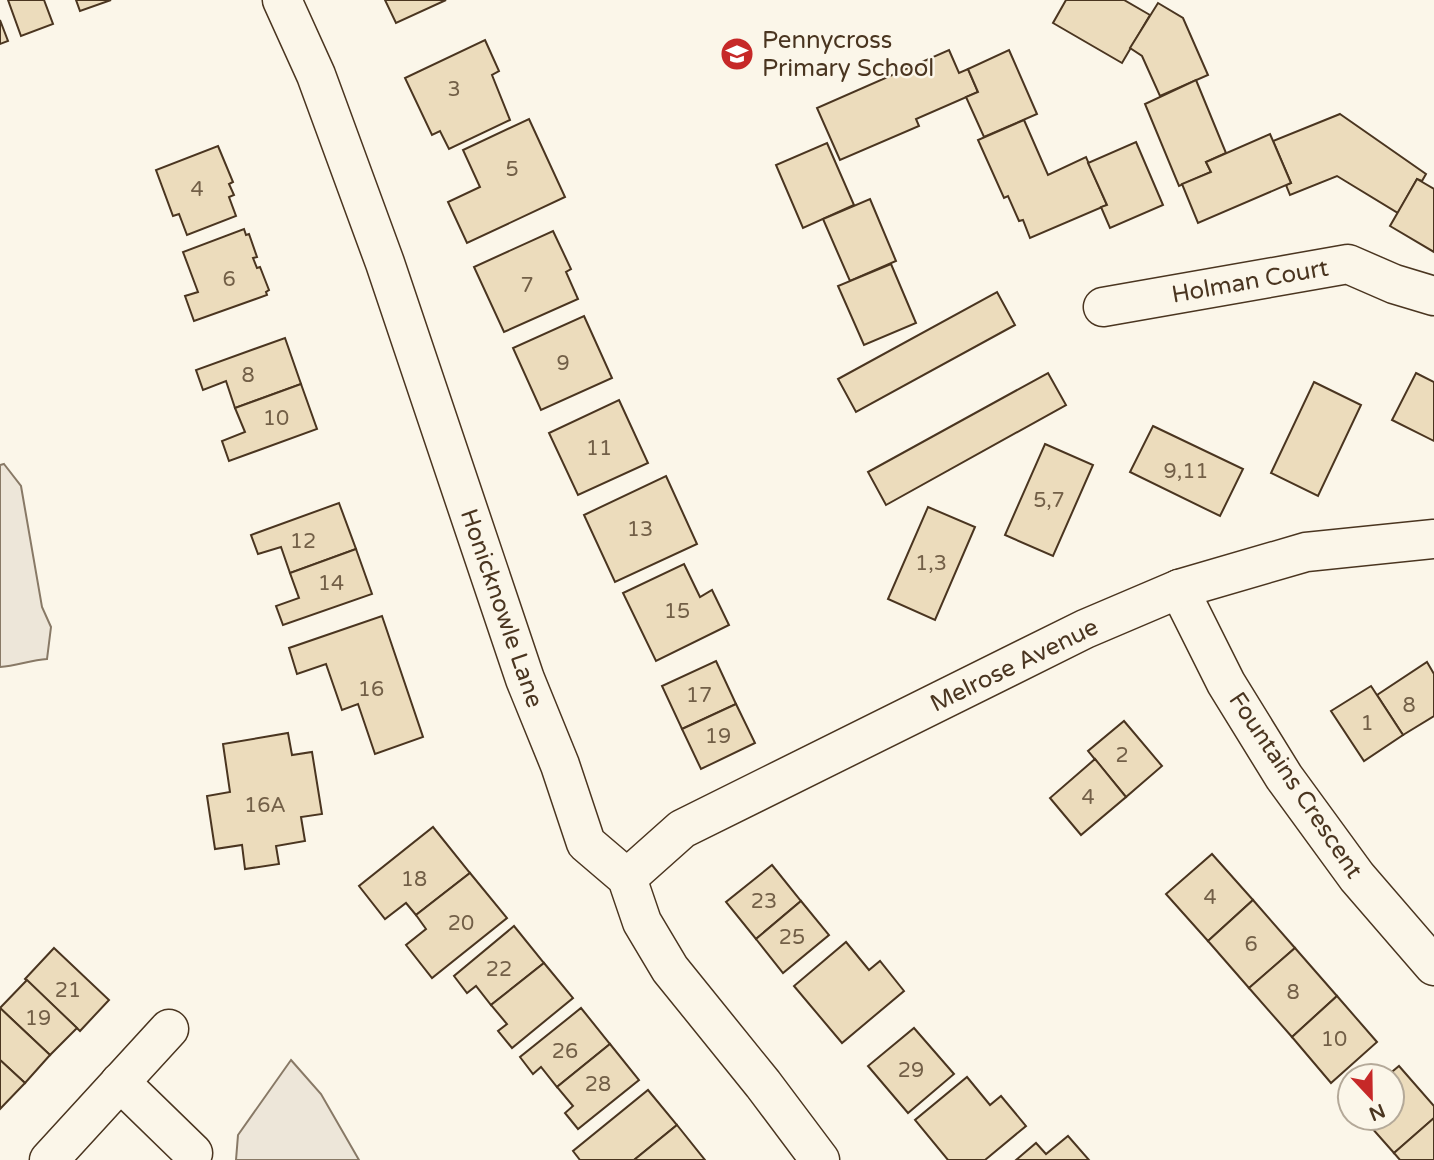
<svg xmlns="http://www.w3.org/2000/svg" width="1434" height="1160" viewBox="0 0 1434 1160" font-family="'Varela Round',sans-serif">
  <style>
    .green { fill: #ede6d9; stroke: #887966; stroke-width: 2 }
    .building { fill: #ecdcbc; stroke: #4a3520; stroke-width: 2 }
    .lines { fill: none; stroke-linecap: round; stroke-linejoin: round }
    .minor-casing { stroke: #4a3520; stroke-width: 41 }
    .minor { stroke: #fbf6e9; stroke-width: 38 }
    .labels { text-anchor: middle; stroke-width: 5; stroke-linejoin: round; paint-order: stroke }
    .number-label { font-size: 21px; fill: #725f47 }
    .poi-label { font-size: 24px; fill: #4a3520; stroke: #fbf6e9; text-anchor: start }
    .street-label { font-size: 24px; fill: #4a3520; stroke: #fbf6e9 }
  </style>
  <rect width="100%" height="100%" fill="#fbf6e9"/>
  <!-- green -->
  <g class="green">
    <path d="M4,464L21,486L42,607L51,627L47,659C30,660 17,666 0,667V465Z"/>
    <polygon points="291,1060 321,1094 359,1160 236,1160 238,1135"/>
  </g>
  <!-- building -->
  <g class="building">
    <polygon points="8,0 44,0 53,24 21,36"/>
    <polygon points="76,0 111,0 80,11"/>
    <polygon points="385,0 446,0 396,23"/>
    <polygon points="1066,0 1124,0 1150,15 1122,63 1053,23"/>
    <polygon points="1158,3 1183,18 1208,75 1160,96 1142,56 1130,48"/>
    <polygon points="0,20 8,41 0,44"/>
    <polygon points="485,40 499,71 492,75 510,120 449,149 440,131 432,135 405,78"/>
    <polygon points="949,50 959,73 968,69 978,92 916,119 919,126 840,160 817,108"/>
    <polygon points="1009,50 1037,114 984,137 966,97 978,92 968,69"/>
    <polygon points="1196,80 1226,153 1206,162 1211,172 1179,186 1145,104"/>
    <polygon points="1340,114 1426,174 1422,181 1417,179 1398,213 1337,176 1290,195 1286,185 1291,183 1273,141"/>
    <polygon points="529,119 565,197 467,243 448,202 480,187 463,150"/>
    <polygon points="1024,120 1048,175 1086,157 1107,205 1030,238 1023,220 1019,221 1008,196 1004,198 978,140"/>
    <polygon points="1270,134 1291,183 1198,223 1182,184 1211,172 1206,162"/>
    <polygon points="1136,142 1163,205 1110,228 1101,207 1107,205 1088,163"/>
    <polygon points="827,143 854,205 803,228 776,165"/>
    <polygon points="218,146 233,182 229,184 234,195 229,197 236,216 187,235 179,214 173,216 156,170"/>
    <polygon points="1417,179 1434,189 1434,252 1390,226"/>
    <polygon points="870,199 896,261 850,281 823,219"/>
    <polygon points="244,229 246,235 249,234 257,257 253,258 257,268 260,267 269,290 266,292 267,295 194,321 185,296 198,292 183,252"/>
    <polygon points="553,231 571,269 566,272 578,299 504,332 474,267"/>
    <polygon points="891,264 916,323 864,345 838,286"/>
    <polygon points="997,292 1015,325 856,412 838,379"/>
    <polygon points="584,316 612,378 541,410 513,348"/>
    <polygon points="285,338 301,384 235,408 226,381 203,390 196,370"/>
    <polygon points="1048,373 1066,405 886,505 868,472"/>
    <polygon points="1416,373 1434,382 1434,441 1392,420"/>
    <polygon points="1314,382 1361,405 1318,496 1271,473"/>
    <polygon points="301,384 317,429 229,461 222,441 245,432 235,408"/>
    <polygon points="619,400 648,463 578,495 549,433"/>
    <polygon points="1153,426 1243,469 1220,516 1130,472"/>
    <polygon points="1045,444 1093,465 1053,556 1005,535"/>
    <polygon points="666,476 697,544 615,582 584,515"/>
    <polygon points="339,503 356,549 290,573 281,547 258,554 251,535"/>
    <polygon points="928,507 975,527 935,620 888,599"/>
    <polygon points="356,549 372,594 283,625 276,606 299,598 290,573"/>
    <polygon points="684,564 700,597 712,590 729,625 656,661 623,593"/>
    <polygon points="382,616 423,737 375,754 358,704 342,710 326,664 297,674 289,648"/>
    <polygon points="716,661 736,704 682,729 662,686"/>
    <polygon points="1427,662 1434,674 1434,716 1403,735 1377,695"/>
    <polygon points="1371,686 1403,735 1364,761 1331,711"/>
    <polygon points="736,704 755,743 701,769 682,729"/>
    <polygon points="1124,721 1162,766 1126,797 1088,751"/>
    <polygon points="288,733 292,755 312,752 322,814 301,817 305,841 276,846 279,864 245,869 242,845 215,849 207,796 230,792 223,744"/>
    <polygon points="1095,759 1126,797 1081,835 1050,798"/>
    <polygon points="433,827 470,873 416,915 406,903 385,919 359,886"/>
    <polygon points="1212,854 1253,900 1208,941 1166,894"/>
    <polygon points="772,865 801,901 756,939 726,902"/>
    <polygon points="470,873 507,918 432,978 406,945 426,929 416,915"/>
    <polygon points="1253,900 1295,948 1249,988 1208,941"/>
    <polygon points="801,901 829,935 783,973 756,939"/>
    <polygon points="514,926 544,963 491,1005 476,986 467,993 454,976"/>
    <polygon points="846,942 869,970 880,961 904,991 842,1043 794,986"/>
    <polygon points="54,948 109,1000 80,1031 25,979"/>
    <polygon points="1295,948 1337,996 1292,1037 1249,988"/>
    <polygon points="544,963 573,998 512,1048 498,1031 507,1024 491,1005"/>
    <polygon points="27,980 77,1028 50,1055 0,1008"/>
    <polygon points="1337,996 1377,1042 1331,1083 1292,1037"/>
    <polygon points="0,1008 50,1055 25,1083 0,1060"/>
    <polygon points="581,1008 610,1044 557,1087 541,1067 533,1074 520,1057"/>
    <polygon points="914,1028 954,1074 908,1113 868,1066"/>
    <polygon points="610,1044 639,1080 578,1129 565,1113 573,1106 557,1087"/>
    <polygon points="0,1060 25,1083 0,1109"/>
    <polygon points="1399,1066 1434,1106 1434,1118 1394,1153 1363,1118 1392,1118 1392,1076 1387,1076"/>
    <polygon points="967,1077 990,1105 1001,1096 1026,1126 985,1160 948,1160 915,1120"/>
    <polygon points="648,1090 677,1125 634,1160 580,1160 573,1151"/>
    <polygon points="1434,1118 1434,1160 1400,1160 1394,1153"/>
    <polygon points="677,1125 705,1160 634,1160"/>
    <polygon points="1068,1136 1089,1160 1016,1160 1036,1143 1046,1154"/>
  </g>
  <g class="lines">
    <defs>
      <g id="minor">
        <polyline points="282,0 316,75 385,263 525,679 560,765 586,843 627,878 642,922 670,969 763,1084 820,1160"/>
        <polyline points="1103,307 1348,264 1394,284 1434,296"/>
        <polyline points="1179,589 1226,683 1284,777 1357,877 1434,966"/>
        <polyline points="627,878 682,829 1085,629 1179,589 1306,552 1434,539"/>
        <polyline points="120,1082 193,1153"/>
        <polyline points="49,1160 169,1029"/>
      </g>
    </defs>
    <!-- minor casing -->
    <use href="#minor" class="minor-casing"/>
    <!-- minor -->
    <use href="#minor" class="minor"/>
  </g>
  <!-- icons -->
  <defs>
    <symbol id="school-disc" viewBox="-11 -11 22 22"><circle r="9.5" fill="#c62828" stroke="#fbf6e9"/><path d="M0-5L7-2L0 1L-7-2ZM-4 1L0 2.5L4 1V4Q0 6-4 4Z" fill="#fff"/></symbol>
  </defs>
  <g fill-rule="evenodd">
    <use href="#school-disc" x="718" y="35" width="38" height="38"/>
  </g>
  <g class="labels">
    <!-- number labels -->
    <g class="number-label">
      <text x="454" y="96">3</text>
      <text x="512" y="176">5</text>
      <text x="197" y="196">4</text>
      <text x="229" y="286">6</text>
      <text x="527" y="292">7</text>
      <text x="563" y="370">9</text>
      <text x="248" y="382">8</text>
      <text x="276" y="425">10</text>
      <text x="599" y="455">11</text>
      <text x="1186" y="478">9,11</text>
      <text x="1049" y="507">5,7</text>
      <text x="640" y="536">13</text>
      <text x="303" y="548">12</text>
      <text x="931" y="570">1,3</text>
      <text x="331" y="590">14</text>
      <text x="677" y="618">15</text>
      <text x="371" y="696">16</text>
      <text x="699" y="702">17</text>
      <text x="1409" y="712">8</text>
      <text x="1367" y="730">1</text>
      <text x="718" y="743">19</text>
      <text x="1122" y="762">2</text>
      <text x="1088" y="804">4</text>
      <text x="265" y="812">16A</text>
      <text x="414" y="886">18</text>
      <text x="1210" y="904">4</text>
      <text x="764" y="908">23</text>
      <text x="461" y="930">20</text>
      <text x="792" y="944">25</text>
      <text x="1251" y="951">6</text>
      <text x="499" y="976">22</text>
      <text x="68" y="997">21</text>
      <text x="1293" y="999">8</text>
      <text x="38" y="1025">19</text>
      <text x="1334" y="1046">10</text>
      <text x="565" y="1058">26</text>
      <text x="911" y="1077">29</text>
      <text x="598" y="1091">28</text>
    </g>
    <!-- poi labels -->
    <g class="poi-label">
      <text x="762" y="48">Pennycross<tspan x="762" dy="28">Primary School</tspan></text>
    </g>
    <!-- street labels -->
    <g class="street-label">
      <text transform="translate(1250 281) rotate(-10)" y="8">Holman Court</text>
      <text transform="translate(502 608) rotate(71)" y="8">Honicknowle Lane</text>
      <text transform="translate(1014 665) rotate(-26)" y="8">Melrose Avenue</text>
      <text transform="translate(1296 785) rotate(56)" y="8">Fountains Crescent</text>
    </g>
  </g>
  <!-- north arrow -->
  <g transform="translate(1371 1097) rotate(158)"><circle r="33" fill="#fbf6e9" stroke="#b4a999" stroke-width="2"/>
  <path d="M0-5L12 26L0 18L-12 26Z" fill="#c62828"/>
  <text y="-10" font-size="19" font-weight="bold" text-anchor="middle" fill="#4a3520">N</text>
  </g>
</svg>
